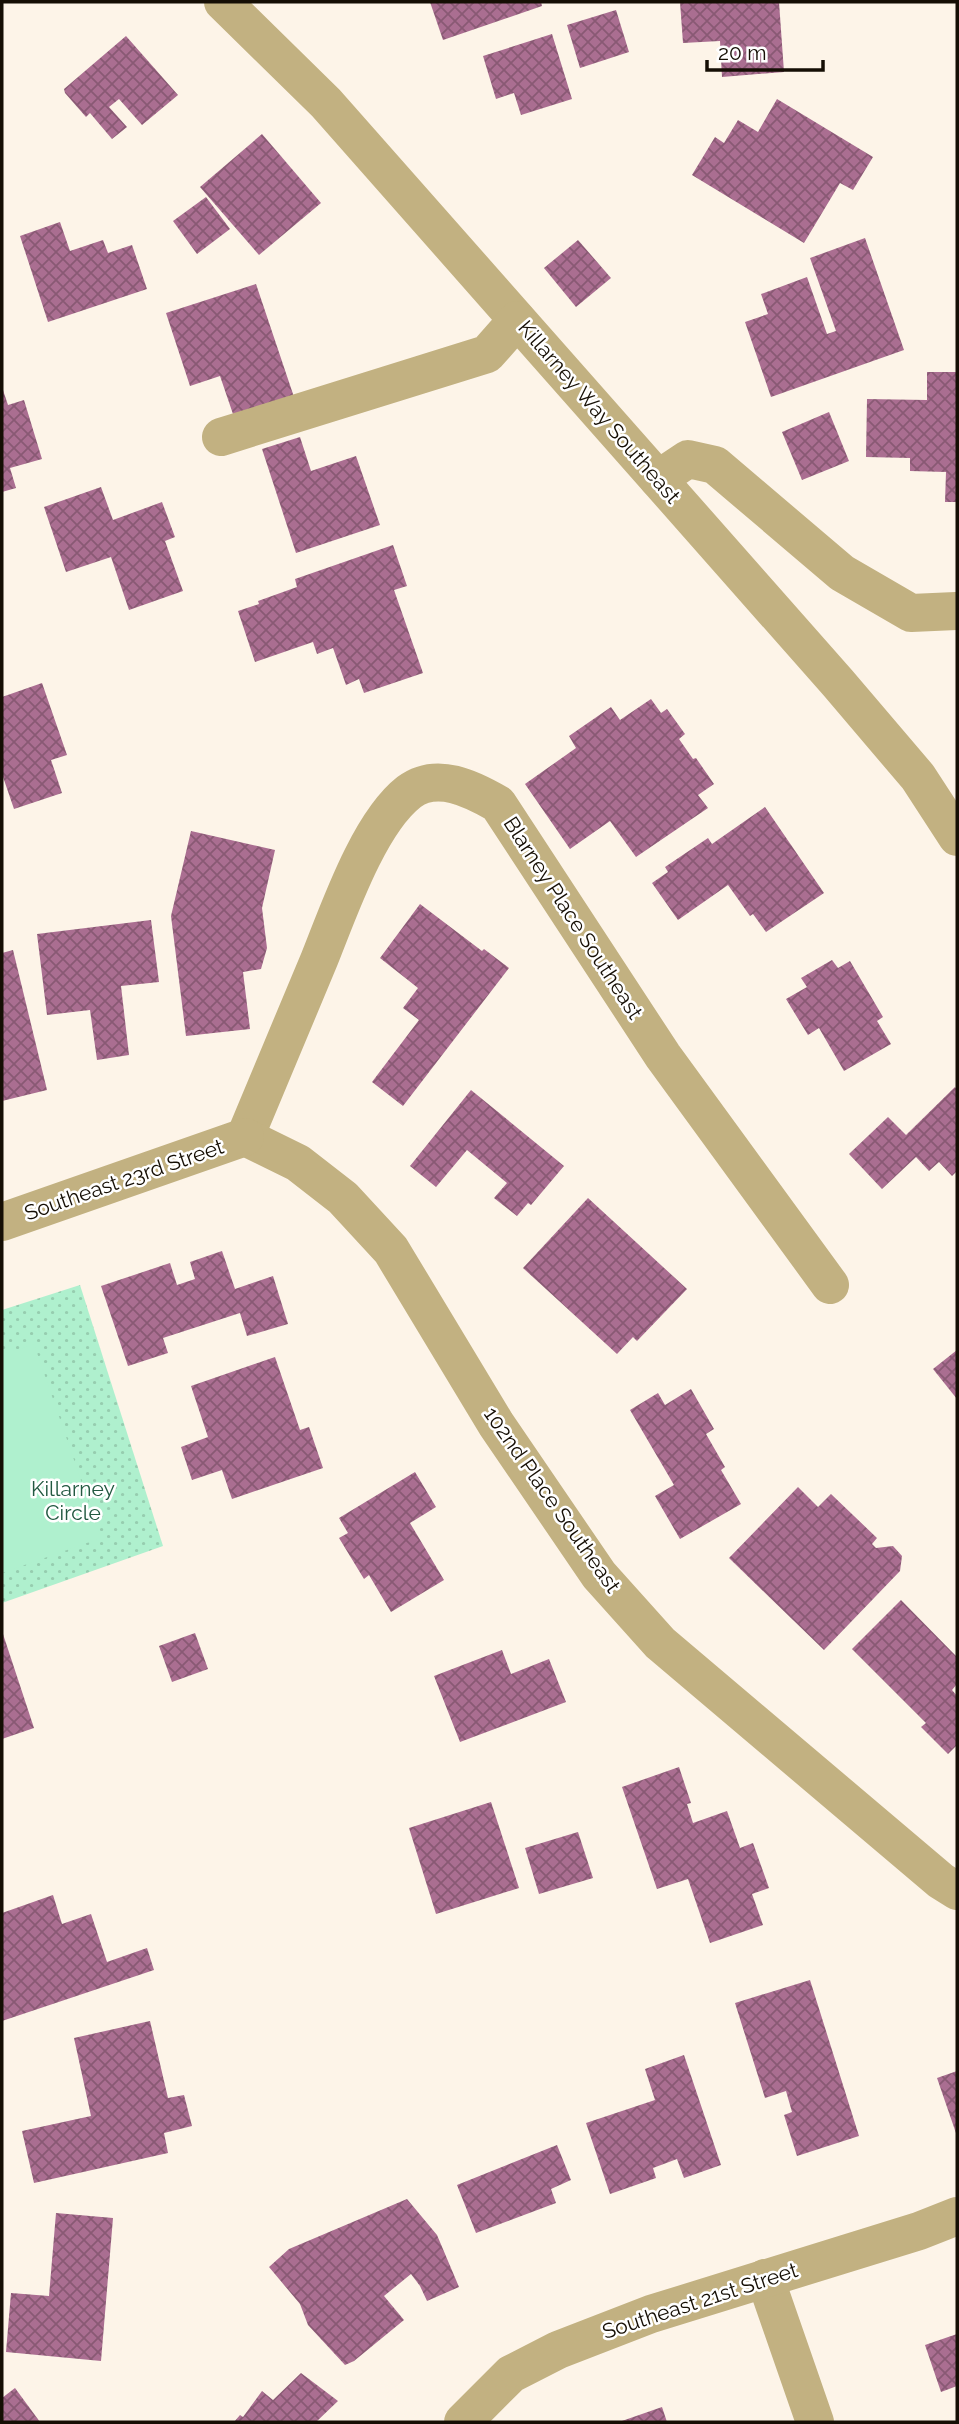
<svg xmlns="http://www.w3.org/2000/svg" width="959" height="2424" viewBox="0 0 959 2424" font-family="Raleway,sans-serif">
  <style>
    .grass { fill: url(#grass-dots) }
    .garden { fill: #aff0ce }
    .building { fill: url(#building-cross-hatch) }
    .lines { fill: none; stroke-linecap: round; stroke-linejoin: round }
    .minor { stroke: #c2b181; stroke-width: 38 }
    .labels { text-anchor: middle; stroke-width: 5; stroke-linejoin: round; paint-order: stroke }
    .street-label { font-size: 21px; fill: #150e04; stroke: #fff }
    .park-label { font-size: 21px; fill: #225941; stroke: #fff }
  </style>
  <defs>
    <pattern id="grass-dots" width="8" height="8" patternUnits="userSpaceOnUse" patternTransform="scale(1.75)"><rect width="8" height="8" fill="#aff0ce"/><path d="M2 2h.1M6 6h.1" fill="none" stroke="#96cdaf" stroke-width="1.8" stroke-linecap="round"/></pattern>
    <pattern id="building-cross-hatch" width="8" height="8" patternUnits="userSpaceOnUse" patternTransform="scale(1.75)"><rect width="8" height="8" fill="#aa6e91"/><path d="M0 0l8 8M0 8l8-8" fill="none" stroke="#895974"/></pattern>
  </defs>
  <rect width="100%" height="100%" fill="#fdf4e8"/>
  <!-- grass -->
  <polygon class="grass" points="80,1285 163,1546 2,1603 2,1310"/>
  <!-- garden -->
  <polygon class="garden" points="34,1344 101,1538 2,1573 2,1355"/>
  <!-- building -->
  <g class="building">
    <polygon points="430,2 541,2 542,6 443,40"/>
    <polygon points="680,2 779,2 784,72 722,77 720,41 683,43"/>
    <polygon points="616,10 629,52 580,68 567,25"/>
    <polygon points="552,34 572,99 521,115 514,93 496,99 483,56"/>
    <polygon points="126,36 178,95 142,125 119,99 109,107 127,127 112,139 90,113 86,117 65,93 64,89"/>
    <polygon points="777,99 873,157 853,190 840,183 804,243 692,175 715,137 724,143 738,120 758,132"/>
    <polygon points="262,134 321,203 259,255 200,187"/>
    <polygon points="206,197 230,229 197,254 173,221"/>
    <polygon points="60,222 70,251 103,240 108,253 132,245 147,289 48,322 20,236"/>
    <polygon points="865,238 904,350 771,397 745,322 768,314 761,294 807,277 827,334 836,331 810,258"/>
    <polygon points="578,240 611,278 576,307 544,268"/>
    <polygon points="256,284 294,397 234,417 220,376 190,386 166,313"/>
    <polygon points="927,372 957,372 957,502 945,502 946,472 910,471 910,458 866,457 867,399 927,400"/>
    <polygon points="2,387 8,405 24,400 42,459 10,468 16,488 2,492"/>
    <polygon points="829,412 849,461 802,480 782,432"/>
    <polygon points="300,437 311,471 356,456 380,525 296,553 262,449"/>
    <polygon points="101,487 113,520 162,502 175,537 165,541 183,591 129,610 111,557 66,572 44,507"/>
    <polygon points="393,545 407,586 394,590 423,673 364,693 359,679 346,685 333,648 317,654 313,642 255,662 238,611 259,604 258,601 297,587 295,579"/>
    <polygon points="42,683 67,755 51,760 62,793 14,809 2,774 2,697"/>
    <polygon points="651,699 661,713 667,709 685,734 679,739 693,759 696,758 714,784 698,795 708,808 636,857 610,821 570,849 525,784 576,748 569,736 611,707 620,720"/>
    <polygon points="765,807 824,893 766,932 753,914 750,916 728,885 678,920 652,883 668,872 665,867 708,838 712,844"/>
    <polygon points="191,831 275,850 262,908 267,948 261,969 243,972 250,1029 186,1036 171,916"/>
    <polygon points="420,904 482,951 484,949 509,968 403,1106 372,1082 419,1020 403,1008 418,988 380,958"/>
    <polygon points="151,920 159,982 121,986 129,1055 97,1060 90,1010 47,1015 37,934"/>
    <polygon points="13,950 47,1090 2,1101 2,953"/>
    <polygon points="832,960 838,968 850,961 883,1017 877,1021 891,1044 844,1071 819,1028 808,1035 786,999 807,987 801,978"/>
    <polygon points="955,1087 957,1090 957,1171 952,1176 939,1162 929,1171 916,1157 882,1189 849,1154 888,1117 906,1135"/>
    <polygon points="471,1090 564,1166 531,1205 528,1203 517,1216 494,1198 507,1183 467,1150 436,1187 410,1166"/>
    <polygon points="588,1198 687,1289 637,1341 633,1337 617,1354 523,1268"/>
    <polygon points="222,1251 235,1289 273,1276 288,1324 247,1336 240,1313 163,1338 168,1353 128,1366 101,1286 170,1263 177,1285 195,1279 190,1262"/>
    <polygon points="957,1350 957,1399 933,1369"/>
    <polygon points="275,1357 300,1430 309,1427 323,1468 232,1499 222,1470 192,1480 181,1447 208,1437 191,1386"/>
    <polygon points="691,1389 714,1429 706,1434 725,1467 721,1470 741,1504 680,1539 655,1496 674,1485 630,1410 658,1393 665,1405"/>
    <polygon points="415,1472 436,1507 410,1523 444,1580 391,1612 369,1575 364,1579 339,1538 348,1533 339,1518"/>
    <polygon points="798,1487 818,1507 831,1494 877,1538 872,1544 876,1548 893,1546 902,1556 900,1571 824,1650 729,1558"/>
    <polygon points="901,1600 957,1657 957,1684 952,1690 957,1696 957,1745 948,1754 921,1727 926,1723 852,1649"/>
    <polygon points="2,1631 34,1728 2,1739"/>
    <polygon points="195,1633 208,1669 172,1682 159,1646"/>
    <polygon points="502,1650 511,1674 549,1659 566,1702 460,1742 434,1676"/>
    <polygon points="679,1767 691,1803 687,1804 693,1823 727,1811 740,1848 753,1843 769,1888 752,1894 763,1925 710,1943 688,1879 657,1889 622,1787"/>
    <polygon points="491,1802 519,1888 436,1914 409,1828"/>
    <polygon points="578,1832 593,1878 539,1894 525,1848"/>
    <polygon points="53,1895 62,1924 91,1914 107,1962 147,1948 154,1970 2,2021 2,1913"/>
    <polygon points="810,1980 859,2136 797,2156 784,2115 792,2112 786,2091 765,2098 735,2003"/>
    <polygon points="150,2021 168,2098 184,2095 192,2126 164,2133 168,2153 34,2183 22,2131 91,2116 74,2038"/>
    <polygon points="684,2055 721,2165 684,2178 677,2159 653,2168 656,2178 610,2194 586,2123 655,2100 645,2069"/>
    <polygon points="957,2071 957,2136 937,2078"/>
    <polygon points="557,2145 571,2180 551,2189 556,2203 476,2233 457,2185"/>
    <polygon points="407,2199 437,2235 459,2287 427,2301 420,2286 411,2274 384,2296 404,2320 354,2361 345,2365 308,2325 300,2304 269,2267 289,2249"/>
    <polygon points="56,2213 113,2218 101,2361 6,2352 11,2293 49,2296"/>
    <polygon points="957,2334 957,2386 941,2392 925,2345"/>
    <polygon points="301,2373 338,2401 316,2422 234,2422 240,2415 243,2417 262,2391 273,2400"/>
    <polygon points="15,2388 40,2422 2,2422 2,2398"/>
    <polygon points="662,2407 667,2422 619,2422"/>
  </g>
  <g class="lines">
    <!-- minor -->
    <g class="minor">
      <polyline points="223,2 326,103 838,683 918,777 957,837"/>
      <polyline points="221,437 487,354 517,320"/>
      <polyline points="658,479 688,459 715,465 842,573 911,613 956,611"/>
      <path d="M245,1137C270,1078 294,1019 319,960C338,913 368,824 409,792C437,771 472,789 498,804L663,1056L830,1285"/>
      <polyline points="245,1137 298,1163 343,1198 391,1250 496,1424 599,1575 660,1643 941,1881 957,1891"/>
      <polyline points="2,1222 245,1137"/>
      <polyline points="765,2278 815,2422"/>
      <polyline points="463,2422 511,2374 558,2350 651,2314 919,2231 957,2216"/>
    </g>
  </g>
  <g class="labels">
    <!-- street labels -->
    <g class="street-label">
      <text transform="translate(599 412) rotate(49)" y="7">Killarney Way Southeast</text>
      <text transform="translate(573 918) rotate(57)" y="7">Blarney Place Southeast</text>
      <text transform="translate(124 1180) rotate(-19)" y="7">Southeast 23rd Street</text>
      <text transform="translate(552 1500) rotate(55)" y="7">102nd Place Southeast</text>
      <text transform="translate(700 2301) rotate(-18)" y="7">Southeast 21st Street</text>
    </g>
    <!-- park labels -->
    <g class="park-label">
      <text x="73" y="1496">Killarney<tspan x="73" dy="24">Circle</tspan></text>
    </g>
  </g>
  <!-- border -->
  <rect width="959" height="2424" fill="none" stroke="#150e04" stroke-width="7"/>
  <!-- scale -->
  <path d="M707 60v10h116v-10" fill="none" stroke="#150e04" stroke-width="3.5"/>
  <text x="718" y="60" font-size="21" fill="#150e04" stroke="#ffffff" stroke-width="5" paint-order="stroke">20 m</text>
</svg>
